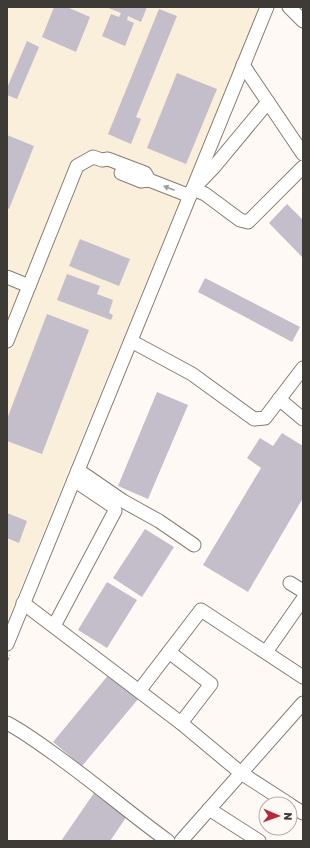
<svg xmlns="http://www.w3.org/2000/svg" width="310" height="848" viewBox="0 0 310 848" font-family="Rubik,sans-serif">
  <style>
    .industrial { fill: #faefda }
    .building { fill: #c4beca }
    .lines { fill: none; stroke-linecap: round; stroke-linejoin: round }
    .minor-casing { stroke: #867d74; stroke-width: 15 }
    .path { stroke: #b5b0ac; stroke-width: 2; stroke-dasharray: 4 2; stroke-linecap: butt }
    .minor { stroke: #fff; stroke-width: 13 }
    .oneway { fill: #9e9c9a }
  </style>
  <rect width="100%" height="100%" fill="#fef9f5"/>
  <!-- industrial -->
  <polygon class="industrial" points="7,7 259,7 7,621"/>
  <!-- building -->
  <g class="building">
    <polygon points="54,7 67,7 90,17 76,52 42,37"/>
    <polygon points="106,7 147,7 141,22 128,16 127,20 134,23 125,46 102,36 111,14 119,17 121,13"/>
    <polygon points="159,9 177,16 136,117 141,119 131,144 108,134"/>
    <polygon points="27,41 39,47 17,99 7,95 7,88"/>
    <polygon points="177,73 217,89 186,164 147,148"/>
    <polygon points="7,135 34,146 9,209 7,208"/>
    <polygon points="287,204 303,220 303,258 269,223"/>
    <polygon points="80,239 130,259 119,286 69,266"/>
    <polygon points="67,274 100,286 97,294 113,300 109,313 113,315 111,320 57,300"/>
    <polygon points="205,278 300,327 292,342 198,292"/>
    <polygon points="47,314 89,330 42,454 7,441 7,419"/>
    <polygon points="157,392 188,405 148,499 118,486"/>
    <polygon points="282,433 303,446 303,498 248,592 203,565 261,468 247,458 260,438 273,446"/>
    <polygon points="7,513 27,521 19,543 7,538"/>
    <polygon points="145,529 174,547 142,597 113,578"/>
    <polygon points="107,582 137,600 107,648 78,630"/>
    <polygon points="110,673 139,698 82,766 53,742"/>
    <polygon points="94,793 127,816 110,841 61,841"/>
  </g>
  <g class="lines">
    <defs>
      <g id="minor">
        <polyline points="289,7 303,21"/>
        <polyline points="243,65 303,154"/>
        <polyline points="268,102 214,167 193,189 205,194 240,220 248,222 303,167"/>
        <polyline points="121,173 141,181 149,180 190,196"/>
        <polyline points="7,277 29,286"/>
        <polyline points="7,341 77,166 93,157 102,160 108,159 145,173 149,180"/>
        <polyline points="131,341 192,374 254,419 265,418 303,368"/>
        <polyline points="279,399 303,419"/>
        <polyline points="78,470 123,501 159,521 194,545"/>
        <polyline points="290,583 303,591"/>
        <polyline points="23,603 181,723 241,773 289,804"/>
        <polyline points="54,626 115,511 114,507 74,480"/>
        <polyline points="7,644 267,7"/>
        <polyline points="169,652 211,684 181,723"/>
        <polyline points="266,652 303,599"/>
        <polyline points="139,691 201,610 303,677"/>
        <path d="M7,723C26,733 43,746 61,759C97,785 132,815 168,841"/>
        <polyline points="290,805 303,813"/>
        <polyline points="209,809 259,841"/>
        <polyline points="181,841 303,703"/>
      </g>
    </defs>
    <!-- minor casing -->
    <use href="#minor" class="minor-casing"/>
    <!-- path -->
    <polyline class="path" points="7,661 10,655"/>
    <!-- minor -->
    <use href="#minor" class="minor"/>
  </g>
  <!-- one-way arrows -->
  <defs><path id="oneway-solid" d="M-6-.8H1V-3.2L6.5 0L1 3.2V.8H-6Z"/></defs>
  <use class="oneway" href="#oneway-solid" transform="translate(169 188) rotate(-159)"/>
  <!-- border -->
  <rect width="310" height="848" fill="none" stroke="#3e3a36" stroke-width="16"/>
  <!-- north arrow -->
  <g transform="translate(278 816) rotate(92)"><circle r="19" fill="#fef9f5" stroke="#b1ada9"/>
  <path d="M0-3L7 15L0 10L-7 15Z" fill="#b8273c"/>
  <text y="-6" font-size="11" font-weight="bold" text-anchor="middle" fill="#3e3a36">N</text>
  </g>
</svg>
